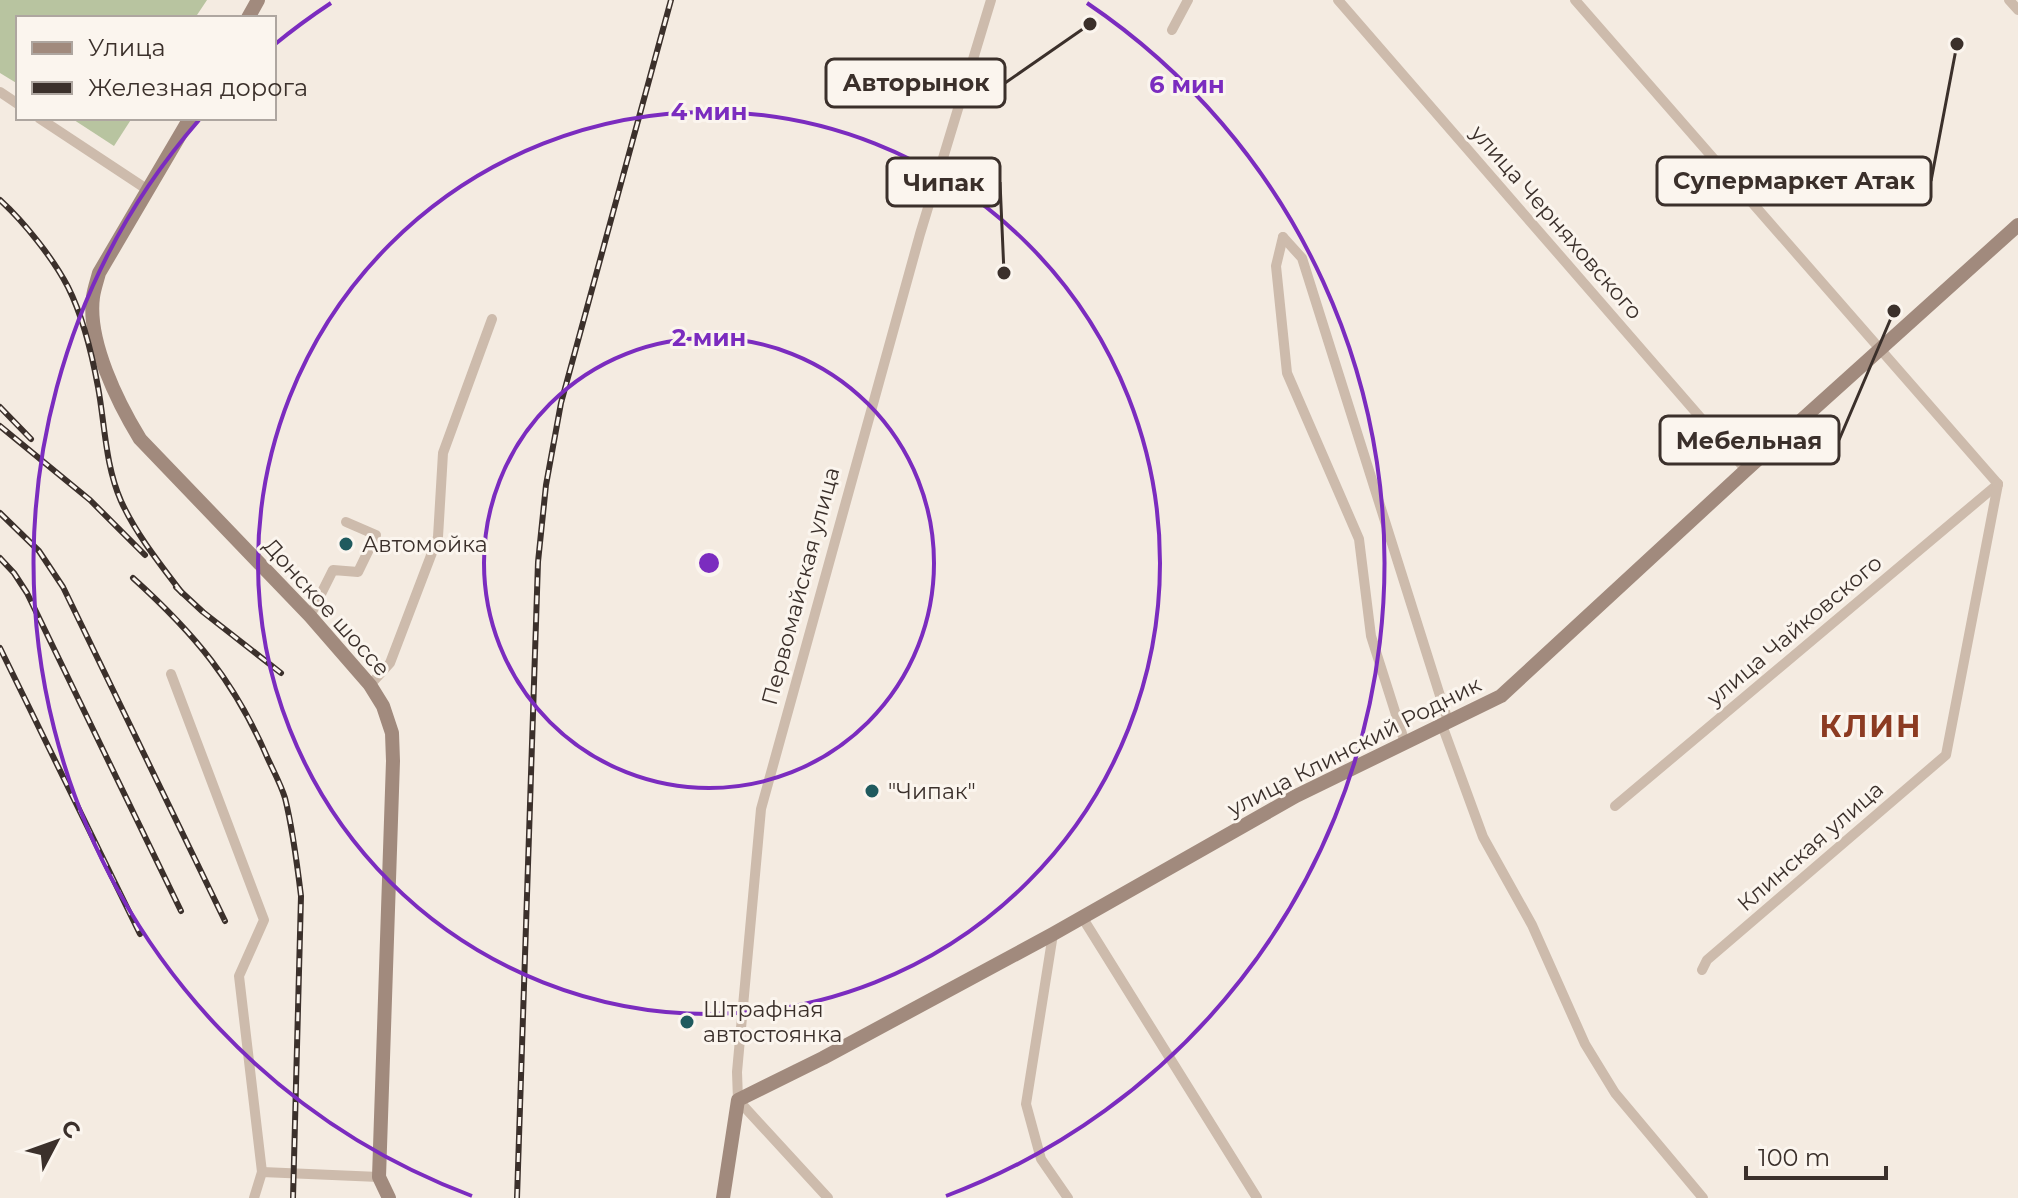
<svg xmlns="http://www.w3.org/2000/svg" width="2018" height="1198" viewBox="0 0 2018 1198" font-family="Montserrat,sans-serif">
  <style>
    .green { fill: #b8c4a0 }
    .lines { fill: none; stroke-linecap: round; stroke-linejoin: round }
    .street { stroke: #cdbbac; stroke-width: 10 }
    .secondary { stroke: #a18a7d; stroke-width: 14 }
    .rail-casing { stroke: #3b302b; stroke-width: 6 }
    .rail { stroke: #fbf5ee; stroke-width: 3; stroke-dasharray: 9; stroke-linecap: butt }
    .ring { fill: none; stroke: #7b2cbf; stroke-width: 4 }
    .poi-dot { fill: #1f5a5e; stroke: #fbf5ee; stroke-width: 3 }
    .labels { text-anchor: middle; stroke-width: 6; stroke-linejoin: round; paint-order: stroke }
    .street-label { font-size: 22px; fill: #3b302b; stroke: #fbf5ee }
    .poi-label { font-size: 22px; fill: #3b302b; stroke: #fbf5ee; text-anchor: start }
    .district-label { font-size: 30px; font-weight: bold; letter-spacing: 2px; fill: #8c3b22; stroke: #fbf5ee }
    .centre { fill: #7b2cbf; stroke: #fbf5ee; stroke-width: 4 }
    .ring-label { font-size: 24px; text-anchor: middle; font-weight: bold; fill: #7b2cbf; stroke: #fbf5ee; stroke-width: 6; stroke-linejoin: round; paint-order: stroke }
    .leader { fill: none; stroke: #3b302b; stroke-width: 3 }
    .callout-dot { fill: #3b302b; stroke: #fbf5ee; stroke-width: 3 }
    .callout { fill: #fbf5ee; stroke: #3b302b; stroke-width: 3 }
    .callout-label { font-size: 24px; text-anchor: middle; font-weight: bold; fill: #3b302b }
  </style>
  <rect width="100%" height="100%" fill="#f4ebe1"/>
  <!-- green -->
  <g class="green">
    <polygon points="0,0 207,0 195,18 18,18 18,84 0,73"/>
    <polygon points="71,118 132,118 114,146"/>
  </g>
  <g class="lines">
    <!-- street -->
    <g class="street">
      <polyline points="1338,0 1746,470"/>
      <polyline points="1575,0 1998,484"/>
      <polyline points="2009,0 2018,10"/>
      <polyline points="1172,30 1188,0"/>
      <polyline points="0,92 18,104"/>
      <polyline points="39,118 148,190"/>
      <polyline points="1283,237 1276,266 1287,373 1359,539 1371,636 1405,743"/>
      <polyline points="1283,237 1302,258 1448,721"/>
      <polyline points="310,616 333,570 358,572 376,535 346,522"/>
      <polyline points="171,674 264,920 239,976 262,1172"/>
      <polyline points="370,685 390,663 438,537 443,453 492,319"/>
      <polyline points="1442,725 1483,837 1532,925 1585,1044 1615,1093 1703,1198"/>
      <polyline points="1615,806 1998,484"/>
      <polyline points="1082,917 1257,1198"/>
      <polyline points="1053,934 1026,1104 1041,1159 1068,1198"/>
      <polyline points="1702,970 1707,960 1946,755 1998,484"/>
      <polyline points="254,1198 262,1172 379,1177"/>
      <polyline points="828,1198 738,1100 737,1072 761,809 920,234 991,0"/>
    </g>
    <!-- secondary -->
    <g class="secondary">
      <polyline points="248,18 258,0"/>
      <path d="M190,118L99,273C97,281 94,289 93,297C87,341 118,403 140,439L310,616L370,685L383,706L392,733L393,761L379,1177L389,1198"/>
      <polyline points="723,1198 738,1100 823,1058 1053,934 1296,796 1501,696 1746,470 2018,225"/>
    </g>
    <defs>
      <g id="rail">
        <path d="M0,200C24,222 53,258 68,287C83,317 92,354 98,387C105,425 105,464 121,501C136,534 160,564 182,593"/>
        <polyline points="0,407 31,439"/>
        <polyline points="0,426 90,500 145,555"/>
        <polyline points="0,513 39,551 63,587 225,921"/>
        <polyline points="0,558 14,573 27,593 181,911"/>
        <path d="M133,578C195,634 235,682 268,759C274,772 281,785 285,798C293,830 297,863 301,896L293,1198"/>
        <polyline points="176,587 203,612 281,673"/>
        <polyline points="0,648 140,934"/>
        <polyline points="517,1198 538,562 546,485 561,403 671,0"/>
      </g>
    </defs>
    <!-- rail casing -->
    <use href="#rail" class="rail-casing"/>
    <!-- rail -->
    <use href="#rail" class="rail"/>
  </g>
  <!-- distance rings -->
  <g class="ring">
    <circle cx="709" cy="563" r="225"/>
    <circle cx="709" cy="563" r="451"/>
    <path d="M472 1196A676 676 0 0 1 199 120M274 45A676 676 0 0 1 331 3M1087 3A676 676 0 0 1 946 1196"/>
  </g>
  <!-- markers -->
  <g class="poi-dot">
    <circle cx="346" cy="544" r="8"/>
    <circle cx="872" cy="791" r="8"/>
    <circle cx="687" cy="1022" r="8"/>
  </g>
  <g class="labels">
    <!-- street labels -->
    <g class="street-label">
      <text transform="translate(1557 222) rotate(49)" y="8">улица Черняховского</text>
      <text transform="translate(800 586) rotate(-75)" y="8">Первомайская улица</text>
      <text transform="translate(327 607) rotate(48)" y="8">Донское шоссе</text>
      <text transform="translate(1794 630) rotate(-40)" y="8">улица Чайковского</text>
      <text transform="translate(1354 746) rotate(-27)" y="8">улица Клинский Родник</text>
      <text transform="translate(1810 846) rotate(-41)" y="8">Клинская улица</text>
    </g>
    <!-- poi labels -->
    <g class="poi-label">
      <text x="362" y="552">Автомойка</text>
      <text x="888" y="799">"Чипак"</text>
      <text x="703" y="1017">Штрафная<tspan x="703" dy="25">автостоянка</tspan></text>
    </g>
    <!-- district labels -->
    <g class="district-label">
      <text x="1871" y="737">КЛИН</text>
    </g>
  </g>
  <circle cx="709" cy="563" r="12" class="centre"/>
  <g class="ring-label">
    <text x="1187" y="93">6 мин</text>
    <text x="709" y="120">4 мин</text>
    <text x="709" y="346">2 мин</text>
  </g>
  <!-- callouts -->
  <path class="leader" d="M1090 24L1005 83M1957 44L1931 181M1004 273L1000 182M1894 311L1839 440"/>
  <g class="callout-dot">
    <circle cx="1090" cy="24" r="8"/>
    <circle cx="1957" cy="44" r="8"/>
    <circle cx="1004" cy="273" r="8"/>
    <circle cx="1894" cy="311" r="8"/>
  </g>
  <g class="callout">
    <rect x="826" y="59" width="179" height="48" rx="8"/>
    <rect x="1657" y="157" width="274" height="48" rx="8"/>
    <rect x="887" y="158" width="113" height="48" rx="8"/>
    <rect x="1660" y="416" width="179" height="48" rx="8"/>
  </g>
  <g class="callout-label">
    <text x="916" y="91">Авторынок</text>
    <text x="1794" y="189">Супермаркет Атак</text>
    <text x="944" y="191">Чипак</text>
    <text x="1749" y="449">Мебельная</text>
  </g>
  <!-- legend -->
  <rect x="16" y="16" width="260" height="104" fill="#fbf5ee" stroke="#aea6a0" stroke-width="2"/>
  <rect x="32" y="42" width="40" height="12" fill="#a18a7d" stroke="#aea6a0" stroke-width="2"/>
  <text x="88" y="56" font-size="24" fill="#3b302b">Улица</text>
  <rect x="32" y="82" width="40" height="12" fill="#3b302b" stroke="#aea6a0" stroke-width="2"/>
  <text x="88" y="96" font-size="24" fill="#3b302b">Железная дорога</text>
  <!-- north arrow -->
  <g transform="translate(56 1142) rotate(49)" stroke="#fbf5ee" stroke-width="6" paint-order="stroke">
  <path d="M0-6L14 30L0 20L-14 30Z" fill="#3b302b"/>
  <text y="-12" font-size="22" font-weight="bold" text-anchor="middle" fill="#3b302b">С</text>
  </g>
  <!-- scale -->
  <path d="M1746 1166v12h140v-12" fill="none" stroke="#3b302b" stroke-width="4"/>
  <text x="1758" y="1166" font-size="24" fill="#3b302b" stroke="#fbf5ee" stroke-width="6" paint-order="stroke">100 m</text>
</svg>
